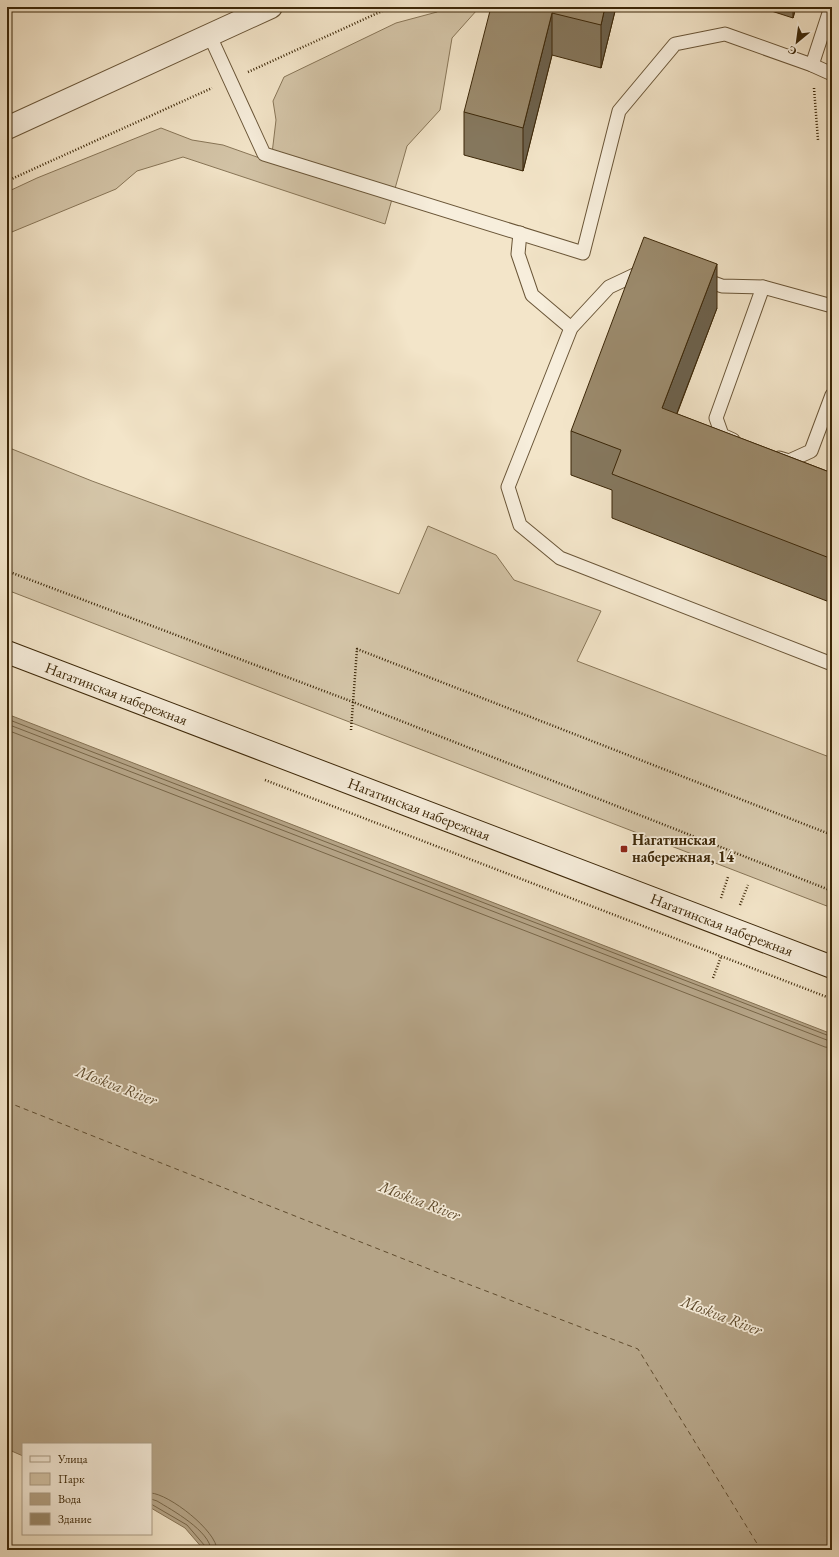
<svg xmlns="http://www.w3.org/2000/svg" width="839" height="1557" viewBox="0 0 839 1557" font-family="'EB Garamond',serif">
  <style>
    .green { fill: #d4c5a8; stroke: #887658 }
    .water { fill: #b5a487; stroke: #857254 }
    .lines { fill: none; stroke-linecap: round; stroke-linejoin: round }
    .shore { stroke: #786648; stroke-width: 1 }
    .ferry { stroke: #604c2e; stroke-width: 1; stroke-dasharray: 5 4; stroke-linecap: butt }
    .service-casing { stroke: #6a5638; stroke-width: 15 }
    .minor-casing { stroke: #6a5638; stroke-width: 24 }
    .secondary-casing { stroke: #3c2708; stroke-width: 24 }
    .path { stroke: #3c2708; stroke-width: 2.5; stroke-dasharray: 1 2; stroke-linecap: butt }
    .service { stroke: #f7eedc; stroke-width: 13 }
    .minor { stroke: #f7eedc; stroke-width: 22 }
    .secondary { stroke: #f7eedc; stroke-width: 22 }
    .wall { fill: #85775d; stroke: #3c2708 }
    .shaded-wall { fill: #6c614c; stroke: #3c2708 }
    .building { fill: #9b8a6c; stroke: #3c2708 }
    .poi-dot { fill: #8f2418; stroke: #f7eedc; stroke-width: 1.5 }
    .labels { text-anchor: middle; stroke-width: 3.5; stroke-linejoin: round; paint-order: stroke }
    .street-label { font-size: 15px; fill: #3c2708; stroke: #f7eedc }
    .poi-label { font-size: 15px; font-weight: bold; fill: #3c2708; stroke: #f7eedc; text-anchor: start }
    .water-label { font-size: 16px; font-style: italic; fill: #604c2e; stroke: #f7eedc }
  </style>
  <rect width="100%" height="100%" fill="#f3e5c9"/>
  <filter id="stains"><feTurbulence type="fractalNoise" baseFrequency=".005" numOctaves="4"/><feColorMatrix values="0 0 0 0 .2 0 0 0 0 .09 0 0 0 0 .02 0 0 0 .5 -.17"/></filter>
  <radialGradient id="worn" r=".72"><stop offset=".6" stop-color="#630" stop-opacity="0"/><stop offset="1" stop-color="#630" stop-opacity=".3"/></radialGradient>
  <!-- green -->
  <g class="green">
    <polygon points="443,7 476,7 477,10 452,38 440,110 407,146 385,224 183,157 137,171 116,189 7,234 7,192 37,178 161,128 192,140 223,145 271,162 276,120 273,101 284,77 396,23 437,12"/>
    <polygon points="7,447 92,481 399,594 428,526 496,555 514,580 601,611 577,661 832,758 832,908 7,590"/>
  </g>
  <!-- water -->
  <polygon class="water" points="7,714 832,1034 832,1550 204,1550 185,1528 151,1508 151,1444 23,1444 23,1456 7,1449"/>
  <g class="lines">
    <!-- shore -->
    <g class="shore">
      <polyline points="7,719 832,1037"/>
      <polyline points="7,724 832,1042"/>
      <polyline points="7,730 825,1047 832,1048"/>
      <path d="M151,1493C169,1494 217,1531 217,1550"/>
      <path d="M151,1499L157,1501C172,1510 210,1531 211,1550"/>
      <polyline points="151,1504 187,1525 205,1546 206,1550"/>
    </g>
    <!-- ferry -->
    <polyline class="ferry" points="7,1102 439,1273 638,1349 761,1550"/>
    <defs>
      <g id="service">
        <polyline points="209,34 264,154 583,253 619,111 675,44 725,34 812,65 831,7"/>
        <polyline points="812,65 832,74"/>
        <polyline points="520,233 518,254 532,295 571,328"/>
        <polyline points="643,271 609,287 571,328 508,487 520,525 560,558 832,664"/>
        <polyline points="700,278 722,286 763,287 832,306"/>
        <polyline points="733,440 722,435 716,418 763,287"/>
        <polyline points="779,458 789,461 811,451 832,395"/>
      </g>
      <polyline id="minor" points="7,128 271,7"/>
      <g id="secondary">
        <path id="s1" d="M7,652L832,967"/>
      </g>
    </defs>
    <!-- service casing -->
    <use href="#service" class="service-casing"/>
    <!-- minor casing -->
    <use href="#minor" class="minor-casing"/>
    <!-- secondary casing -->
    <use href="#secondary" class="secondary-casing"/>
    <!-- path -->
    <g class="path">
      <polyline points="248,72 391,7"/>
      <polyline points="814,88 818,140"/>
      <polyline points="7,181 212,88"/>
      <polyline points="7,571 353,702 832,891"/>
      <polyline points="351,730 357,649 832,835"/>
      <polyline points="265,780 832,999"/>
      <polyline points="721,898 728,877"/>
      <polyline points="740,905 748,885"/>
      <polyline points="713,978 721,957"/>
    </g>
    <!-- service -->
    <use href="#service" class="service"/>
    <!-- minor -->
    <use href="#minor" class="minor"/>
    <!-- secondary -->
    <use href="#secondary" class="secondary"/>
  </g>
  <!-- wall -->
  <g class="wall">
    <polygon points="542,7 616,7 601,68 552,55 523,171 464,155 464,112 541,10"/>
    <polygon points="759,7 796,7 793,18"/>
    <polygon points="717,308 677,414 832,473 832,603 612,518 612,490 571,475 571,431"/>
  </g>
  <!-- shaded-wall -->
  <g class="shaded-wall">
    <polygon points="605,7 616,7 601,68 601,25"/>
    <polygon points="793,7 796,7 793,18"/>
    <polygon points="552,13 552,55 523,171 523,128"/>
    <polygon points="717,264 717,308 662,452 662,408"/>
  </g>
  <!-- building -->
  <g class="building">
    <polygon points="491,7 530,7 541,10 542,7 605,7 601,25 552,13 523,128 464,112"/>
    <polygon points="644,237 717,264 662,408 832,473 832,559 612,474 621,450 571,431"/>
  </g>
  <!-- markers -->
  <rect class="poi-dot" x="620" y="845" width="8" height="8" rx="2"/>
  <g class="labels">
    <!-- street labels -->
    <g class="street-label">
      <text dy="5" stroke="none"><textPath href="#s1" startOffset="117">Нагатинская набережная</textPath></text>
      <text dy="5" stroke="none"><textPath href="#s1" startOffset="441">Нагатинская набережная</textPath></text>
      <text dy="5" stroke="none"><textPath href="#s1" startOffset="765">Нагатинская набережная</textPath></text>
    </g>
    <!-- poi labels -->
    <g class="poi-label">
      <text x="632" y="845">Нагатинская<tspan x="632" dy="17">набережная, 14</tspan></text>
    </g>
    <!-- water labels -->
    <g class="water-label">
      <text transform="translate(117 1085) rotate(21)" y="6">Moskva River</text>
      <text transform="translate(420 1200) rotate(21)" y="6">Moskva River</text>
      <text transform="translate(722 1315) rotate(21)" y="6">Moskva River</text>
    </g>
  </g>
  <!-- margin -->
  <rect width="839" height="1557" fill="none" stroke="#f3e5c9" stroke-width="24"/>
  <rect x="8" y="8" width="823" height="1541" fill="none" stroke="#3c2708" stroke-width="2"/>
  <rect x="12" y="12" width="815" height="1533" fill="none" stroke="#3c2708"/>
  <!-- legend -->
  <rect x="22" y="1443" width="130" height="92" fill="#f7eedc" stroke="#ac9e87"/>
  <rect x="30" y="1456" width="20" height="6" fill="#f7eedc" stroke="#ac9e87"/>
  <text x="58" y="1463" font-size="12" fill="#3c2708">Улица</text>
  <rect x="30" y="1473" width="20" height="12" fill="#d4c5a8" stroke="#ac9e87"/>
  <text x="58" y="1483" font-size="12" fill="#3c2708">Парк</text>
  <rect x="30" y="1493" width="20" height="12" fill="#b5a487" stroke="#ac9e87"/>
  <text x="58" y="1503" font-size="12" fill="#3c2708">Вода</text>
  <rect x="30" y="1513" width="20" height="12" fill="#9b8a6c" stroke="#ac9e87"/>
  <text x="58" y="1523" font-size="12" fill="#3c2708">Здание</text>
  <!-- north arrow -->
  <g transform="translate(797 42) rotate(209)" stroke="#f7eedc" stroke-width="3" paint-order="stroke">
  <path d="M0-3L7 15L0 10L-7 15Z" fill="#3c2708"/>
  <text y="-6" font-size="11" font-weight="bold" text-anchor="middle" fill="#3c2708">С</text>
  </g>
  <rect width="100%" height="100%" filter="url(#stains)"/>
  <rect width="100%" height="100%" fill="url(#worn)"/>
</svg>
